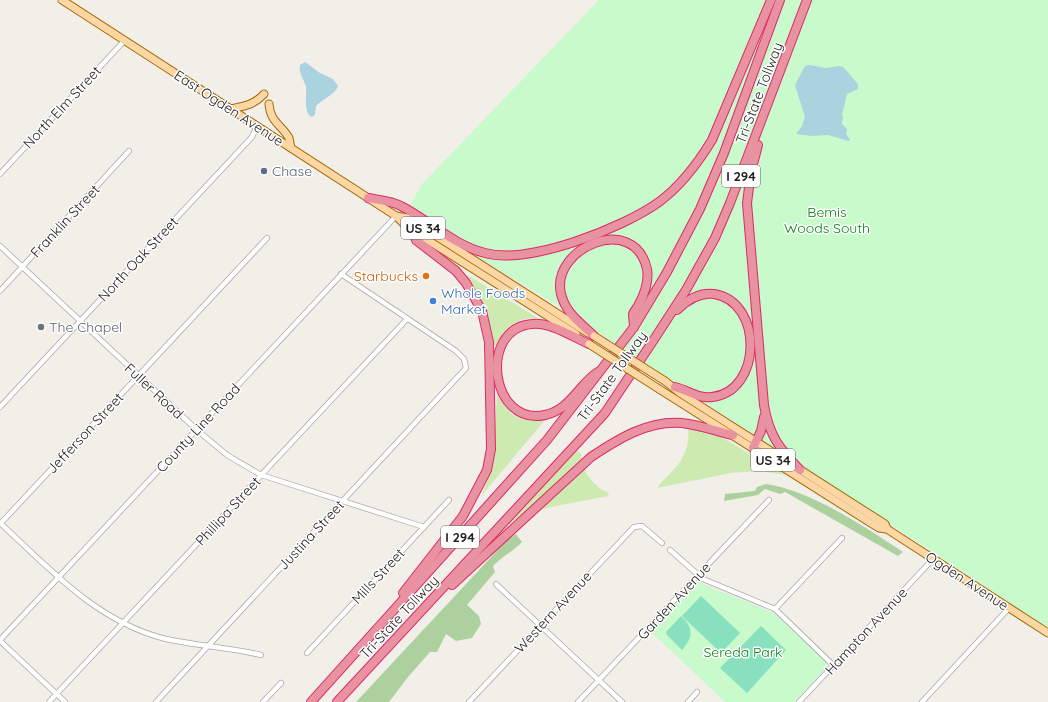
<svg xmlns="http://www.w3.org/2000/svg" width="1048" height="702" viewBox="0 0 1048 702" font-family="Quicksand,sans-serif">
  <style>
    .grass { fill: #cdebb0 }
    .forest { fill: #add19e }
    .park { fill: #c8facc }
    .pitch { fill: #88e0be }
    .water { fill: #aad3df }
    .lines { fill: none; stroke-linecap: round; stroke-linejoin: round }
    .street-casing { stroke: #a9a9a9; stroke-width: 6 }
    .primary-casing { stroke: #a06b00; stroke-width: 9 }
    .highway-casing { stroke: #dc2a67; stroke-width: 10 }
    .street { stroke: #fff; stroke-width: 4.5 }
    .primary { stroke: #fcd6a4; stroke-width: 7 }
    .highway { stroke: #e892a2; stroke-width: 8 }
    .primary-bridge-casing { stroke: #a06b00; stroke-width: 9; stroke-linecap: butt }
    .primary-bridge { stroke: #fcd6a4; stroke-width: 7 }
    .service-dot { fill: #5c6f8a; stroke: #fff; stroke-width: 1.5 }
    .food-dot { fill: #e8710a; stroke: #fff; stroke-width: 1.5 }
    .shop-dot { fill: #3f7fe0; stroke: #fff; stroke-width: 1.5 }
    .worship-dot { fill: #6b7280; stroke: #fff; stroke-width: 1.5 }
    .labels { text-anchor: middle; stroke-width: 3; stroke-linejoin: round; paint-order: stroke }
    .shield { fill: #fff; stroke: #646464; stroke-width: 1 }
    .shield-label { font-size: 13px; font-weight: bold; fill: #222 }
    .street-label { font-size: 14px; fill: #222; stroke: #fff }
    .service-label { font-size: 14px; fill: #4e5e75; stroke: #fff; text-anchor: start }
    .park-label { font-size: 14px; fill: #0c8416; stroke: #fff }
    .food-label { font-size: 14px; fill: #c56008; stroke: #fff; text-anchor: end }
    .shop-label { font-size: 14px; fill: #366cbe; stroke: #fff; text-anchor: start }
    .worship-label { font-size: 14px; fill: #5b616d; stroke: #fff; text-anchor: start }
  </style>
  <rect width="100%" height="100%" fill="#f2efe9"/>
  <!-- grass -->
  <g class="grass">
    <path d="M463,274L469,276L538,318C517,318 505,326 496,345H493C489,315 482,298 463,274Z"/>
    <path d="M497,394C509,416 520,423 545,420L482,495L493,464Z"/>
    <path d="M687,417L786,475L761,471L731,473L657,488C662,480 670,475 676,467C689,452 690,436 687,417Z"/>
    <path d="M576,450L581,453C583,472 591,485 609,493L608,496L551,507L522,516L504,527Z"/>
  </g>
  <!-- forest -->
  <g class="forest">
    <path d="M766,484C810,490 865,527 903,552L898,556L785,492L780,494L765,489L758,495L724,501L725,494L755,491L757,487Z"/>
    <path d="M516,534L522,542C513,551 502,557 493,566L495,572L467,605L479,616L481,624L472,638L456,641L446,634L437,652H430L408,677L389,702H356L507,540Z"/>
  </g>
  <!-- park -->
  <g class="park">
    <polygon points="599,0 1048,0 1048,628 558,306 478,257 409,207 422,184"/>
    <polygon points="698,582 774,613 826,662 827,666 826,668 794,702 725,702 650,631 695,583"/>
  </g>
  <!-- pitch -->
  <g class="pitch">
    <polygon points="701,596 740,633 721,653 682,616"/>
    <path d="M681,616C694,628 693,637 682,650L667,635L666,632Z"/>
    <polygon points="761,626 786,650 747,693 720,668"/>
  </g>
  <!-- water -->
  <g class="water">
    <path d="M305,62L320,73L333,79L338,86C335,95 322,99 316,106L315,115L311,117C303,110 307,96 306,87C304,79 298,73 300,65Z"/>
    <polygon points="810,65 825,68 839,66 843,67 858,84 858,89 847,94 842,115 843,117 842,124 847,129 846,134 850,140 849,141 828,135 811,136 796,134 802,126 805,117 795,85 805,66"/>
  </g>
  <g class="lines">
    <defs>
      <g id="street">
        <polyline points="0,174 125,40"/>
        <polyline points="0,246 197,430 227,455 261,475 424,527"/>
        <polyline points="0,291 129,151"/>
        <polyline points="0,407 252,137 257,126"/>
        <path d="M0,523C49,568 95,620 162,638C195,646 229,647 261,655"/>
        <polyline points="1,523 267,238"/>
        <polyline points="670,550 703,579 775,609 833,665"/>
        <polyline points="496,584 622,702"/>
        <polyline points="775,609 842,538"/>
        <polyline points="0,640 396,216"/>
        <polyline points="0,641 65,702"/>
        <polyline points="307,653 449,500"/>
        <polyline points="49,702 407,319"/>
        <polyline points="156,702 466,368 464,359 456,351 341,274"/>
        <polyline points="263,702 281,683"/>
        <polyline points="469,702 634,527 642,526 662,543"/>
        <polyline points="578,702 769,500"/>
        <polyline points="688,702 697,692"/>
        <polyline points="799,702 933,559"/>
        <polyline points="922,702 1009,608"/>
      </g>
      <g id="primary">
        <polyline points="62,0 396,216 407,227 576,334"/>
        <path d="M269,104C270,122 282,125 289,138C290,141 290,145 291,148"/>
        <path d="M230,109C245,106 254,105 264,94"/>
        <polyline points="396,216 408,218 588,333"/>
        <polyline points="665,381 680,393 885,524 887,529"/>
        <polyline points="659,389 874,525 879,528 887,529 1048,633"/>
      </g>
      <g id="highway">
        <path d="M758,145L751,172L747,203L764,405C769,436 780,449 800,470"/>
        <path d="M368,198C378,200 392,201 401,206C430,221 453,245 485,253C529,265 623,228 659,202C682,185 698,163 712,140L771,0"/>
        <path d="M594,336C581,323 566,314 561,294C550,248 634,212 647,269C649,281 645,293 639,304C638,307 634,311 633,314C633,318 634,323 634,327"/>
        <path d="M589,344C573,337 551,322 532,324C478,328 490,427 545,415C570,410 579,384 598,372"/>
        <path d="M675,387C688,390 698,399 712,397C762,392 764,302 714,294C699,292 687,300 677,310"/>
        <polyline points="753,448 761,431 764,417"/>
        <path d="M452,585L591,457C618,439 648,420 682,423C699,425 716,431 733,435"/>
        <polyline points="403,593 463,516 487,470 491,449 489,342 482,311 466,283 456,271 416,240 412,230"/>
        <polyline points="311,702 547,440 634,327 667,272 700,209 724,153 780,0"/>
        <polyline points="337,702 605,413 653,341 686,290 715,238 730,203 807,0"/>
      </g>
    </defs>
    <!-- street casing -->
    <use href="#street" class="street-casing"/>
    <!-- primary casing -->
    <use href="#primary" class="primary-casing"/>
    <!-- highway casing -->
    <use href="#highway" class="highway-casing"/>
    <!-- street -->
    <use href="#street" class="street"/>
    <!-- primary -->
    <use href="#primary" class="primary"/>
    <!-- highway -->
    <use href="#highway" class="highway"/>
    <defs>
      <g id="primary-bridge">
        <polyline points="594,336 665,381"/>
        <polyline points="589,344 659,389"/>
      </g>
    </defs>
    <!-- primary-bridge casing -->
    <use href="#primary-bridge" class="primary-bridge-casing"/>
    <!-- primary-bridge -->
    <use href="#primary-bridge" class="primary-bridge"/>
  </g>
  <!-- markers -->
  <circle class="service-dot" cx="264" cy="171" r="4"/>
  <circle class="food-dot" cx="426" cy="276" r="4"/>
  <circle class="shop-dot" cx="433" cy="301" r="4"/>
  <circle class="worship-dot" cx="41" cy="327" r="4"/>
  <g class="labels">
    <!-- shield labels -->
    <g class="shield">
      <rect x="722" y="165" width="38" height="22" rx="3"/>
      <rect x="401" y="217" width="44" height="22" rx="3"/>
      <rect x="751" y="449" width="44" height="22" rx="3"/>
      <rect x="441" y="526" width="38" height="22" rx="3"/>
    </g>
    <g class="shield-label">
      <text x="741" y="181">I 294</text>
      <text x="423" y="233">US 34</text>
      <text x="773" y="465">US 34</text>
      <text x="460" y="542">I 294</text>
    </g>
    <!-- street labels -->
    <g class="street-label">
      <text transform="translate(759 93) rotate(-69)" y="5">Tri-State Tollway</text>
      <text transform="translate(62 107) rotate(-47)" y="5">North Elm Street</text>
      <text transform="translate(229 108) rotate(33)" y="5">East Ogden Avenue</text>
      <text transform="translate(65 221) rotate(-47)" y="5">Franklin Street</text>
      <text transform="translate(138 259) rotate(-47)" y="5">North Oak Street</text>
      <text transform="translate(612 376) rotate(-54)" y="5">Tri-State Tollway</text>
      <text transform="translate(154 391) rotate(43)" y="5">Fuller Road</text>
      <text transform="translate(198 428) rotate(-47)" y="5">County Line Road</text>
      <text transform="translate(85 433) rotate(-47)" y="5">Jefferson Street</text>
      <text transform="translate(228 511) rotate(-47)" y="5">Phillipa Street</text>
      <text transform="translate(311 535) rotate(-47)" y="5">Justina Street</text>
      <text transform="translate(378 576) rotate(-47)" y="5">Mills Street</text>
      <text transform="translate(967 581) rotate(33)" y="5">Ogden Avenue</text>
      <text transform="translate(674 601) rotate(-47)" y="5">Garden Avenue</text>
      <text transform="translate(553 612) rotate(-47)" y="5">Western Avenue</text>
      <text transform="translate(399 617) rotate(-47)" y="5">Tri-State Tollway</text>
      <text transform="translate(866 631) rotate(-47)" y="5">Hampton Avenue</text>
    </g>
    <!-- service labels -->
    <g class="service-label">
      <text x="272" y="176">Chase</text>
    </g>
    <!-- park labels -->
    <g class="park-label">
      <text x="827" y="217">Bemis<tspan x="827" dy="16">Woods South</tspan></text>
      <text x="743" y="657">Sereda Park</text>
    </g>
    <!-- food labels -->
    <g class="food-label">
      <text x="418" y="281">Starbucks</text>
    </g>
    <!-- shop labels -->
    <g class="shop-label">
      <text x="441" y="298">Whole Foods<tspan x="441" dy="16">Market</tspan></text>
    </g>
    <!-- worship labels -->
    <g class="worship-label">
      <text x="49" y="332">The Chapel</text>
    </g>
  </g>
</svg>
